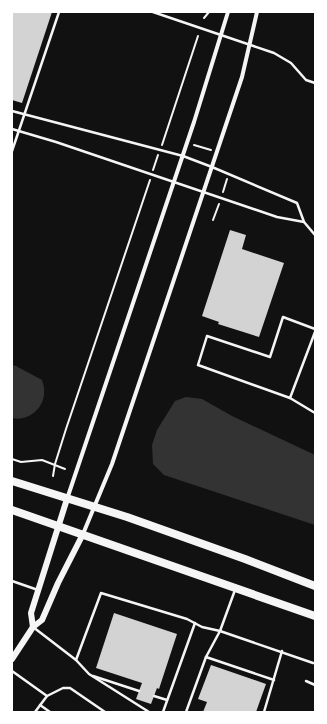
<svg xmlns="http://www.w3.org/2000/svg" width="327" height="724" viewBox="0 0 327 724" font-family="Poppins,sans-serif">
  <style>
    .water { fill: #333 }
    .building { fill: #d3d3d3 }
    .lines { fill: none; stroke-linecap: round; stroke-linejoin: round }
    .path { stroke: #f5f5f5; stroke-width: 2 }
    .service { stroke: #f5f5f5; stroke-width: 2.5 }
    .minor { stroke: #f5f5f5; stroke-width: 4 }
    .tertiary { stroke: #f5f5f5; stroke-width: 6 }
    .primary { stroke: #f5f5f5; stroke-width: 8 }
  </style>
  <rect width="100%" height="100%" fill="#111"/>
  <!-- water -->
  <g class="water">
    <path d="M12,365L16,366L42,380C43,383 44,386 44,389C46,407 29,422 12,418Z"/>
    <polygon points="186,397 202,399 232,416 315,455 315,525 164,475 153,464 152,445 157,430 175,401"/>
  </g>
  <!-- building -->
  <g class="building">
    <polygon points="12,12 52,12 22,103 12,100"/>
    <polygon points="230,230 246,235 242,249 284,263 259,337 218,324 219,322 202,316"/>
    <polygon points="114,613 177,634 159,689 157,688 151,704 136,699 142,683 96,668"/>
    <polygon points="211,665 266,684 256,712 203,712 207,702 198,699"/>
  </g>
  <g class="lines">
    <!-- path -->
    <g class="path">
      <polyline points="204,18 209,12"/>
      <polyline points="162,145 198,36"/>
      <polyline points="194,145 211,150"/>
      <polyline points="153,170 158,155"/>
      <polyline points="223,192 227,179"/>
      <polyline points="213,220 219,204"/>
      <polyline points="12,459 21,462 42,460 65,469"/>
      <polyline points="53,476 55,464 66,429 150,180"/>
    </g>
    <!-- service -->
    <g class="service">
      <polyline points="153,12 274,53 291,63 306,80 315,83"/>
      <polyline points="12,111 183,156 212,167 297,203 304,222 315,235"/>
      <polyline points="12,129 56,142 277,217 304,222"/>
      <polyline points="12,151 59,12"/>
      <polyline points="315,329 283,317 270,357 207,336 198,365 290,398 315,332"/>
      <polyline points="290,398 315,413"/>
      <polyline points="12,581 38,590"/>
      <polyline points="33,627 76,660 101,593 187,619 202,627 220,631 313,663"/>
      <polyline points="206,657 274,680"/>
      <polyline points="76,660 89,674 149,712"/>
      <polyline points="12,671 47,696 35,712"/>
      <polyline points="93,676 139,691"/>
      <polyline points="306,681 315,685"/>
      <polyline points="47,696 63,688 70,688 105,712"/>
      <polyline points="154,696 167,700"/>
      <polyline points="40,705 50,712"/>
      <polyline points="163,712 195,623"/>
      <polyline points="186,712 206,657 220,631 235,590"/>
      <polyline points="264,712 282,651"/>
    </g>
    <!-- minor -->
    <g class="minor">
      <polyline points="67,499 194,122 228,12"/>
      <polyline points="83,534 112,464 242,77 257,12"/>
    </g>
    <!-- tertiary -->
    <g class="tertiary">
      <polyline points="33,627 31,613 67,499"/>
      <polyline points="12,659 33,627 42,620 58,583 83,534"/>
    </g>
    <!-- primary -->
    <g class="primary">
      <polyline points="12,481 127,517 245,559 315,586"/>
      <polyline points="12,510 315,616"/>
    </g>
  </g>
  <!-- border -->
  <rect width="327" height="724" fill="none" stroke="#ffffff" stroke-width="26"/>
</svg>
